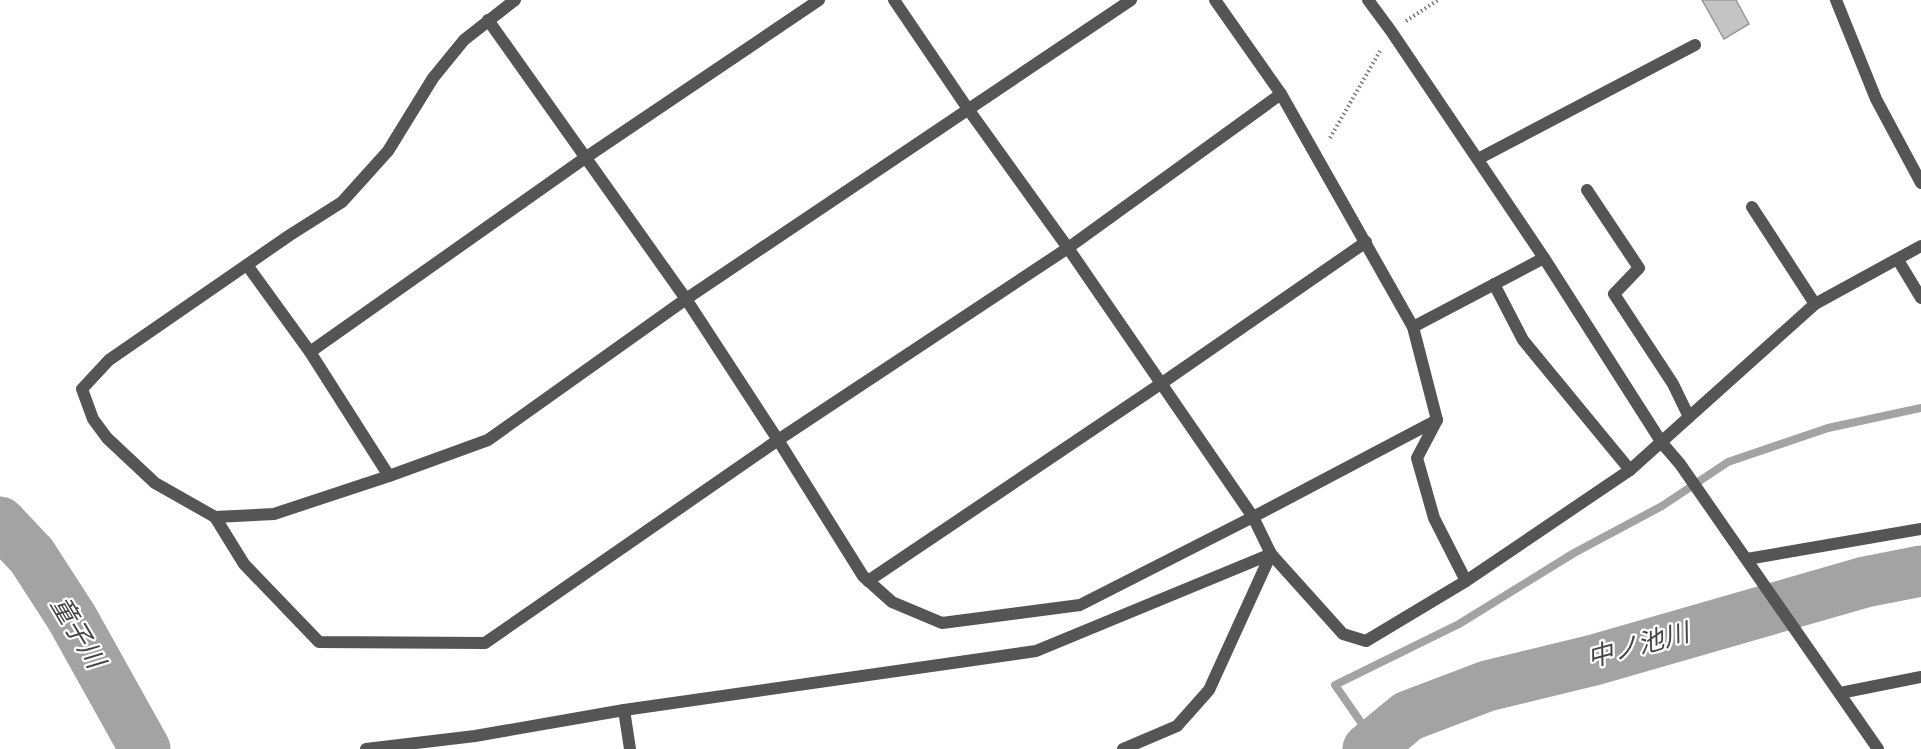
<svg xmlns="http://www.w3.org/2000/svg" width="1921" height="749" viewBox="0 0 1921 749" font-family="Jost,'Noto Sans JP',sans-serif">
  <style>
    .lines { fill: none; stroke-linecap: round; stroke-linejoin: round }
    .stream { stroke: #a3a3a3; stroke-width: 8 }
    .river { stroke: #a3a3a3; stroke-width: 51 }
    .building { fill: #c4c4c4; stroke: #999; stroke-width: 1.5 }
    .path { stroke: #777; stroke-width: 4; stroke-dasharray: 1.5 3; stroke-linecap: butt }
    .service { stroke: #555; stroke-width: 12 }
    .minor { stroke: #555; stroke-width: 12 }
    .tertiary { stroke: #555; stroke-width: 12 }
    .labels { text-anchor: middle; stroke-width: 4.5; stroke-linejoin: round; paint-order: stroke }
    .water-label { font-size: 26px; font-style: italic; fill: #444; stroke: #fff }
  </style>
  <rect width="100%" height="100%" fill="#fff"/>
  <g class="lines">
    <!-- stream -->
    <polyline class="stream" points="1376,744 1335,685 1459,624 1574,553 1662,506 1728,462 1828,428 1921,408"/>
    <!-- river -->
    <g class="river">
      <polyline points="0,522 32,556 72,618 145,749"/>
      <polyline points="1368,749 1408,716 1487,686 1594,660 1865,582 1921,571"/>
    </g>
  </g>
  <!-- building -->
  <polygon class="building" points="1702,0 1736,0 1749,24 1724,39"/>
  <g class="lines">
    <!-- path -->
    <g class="path">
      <polyline points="1406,21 1438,0"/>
      <polyline points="1330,138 1380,51"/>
    </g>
    <!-- service -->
    <g class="service">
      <polyline points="1478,159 1695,45"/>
      <polyline points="1587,190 1639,268 1614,294 1673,384 1689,417"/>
      <polyline points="1752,207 1815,304"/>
      <polyline points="1747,559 1921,529"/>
      <polyline points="1840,693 1921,677"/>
    </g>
    <!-- minor -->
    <g class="minor">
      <polyline points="515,0 464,40 433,78 388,151 342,202 290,235 109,360 82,389 93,419 107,438 155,483 215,517 274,514 389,476 488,440 686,299 1131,0"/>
      <polyline points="894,0 968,109 1068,248 1253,517 1271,554 1343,634 1366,641 1466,581 1630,470 1815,304 1921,246"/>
      <polyline points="1215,0 1281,94 1413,327 1437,420 1417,458 1434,518 1466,581"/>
      <polyline points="1836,0 1876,99 1921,183"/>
      <polyline points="488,20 686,299 778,440 863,576 892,602 942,623 1080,605 1253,517 1437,420"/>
      <polyline points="1898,260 1921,298"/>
      <polyline points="247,265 310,352 389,476"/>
      <polyline points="1494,284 1523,340 1630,470"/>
      <polyline points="1413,327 1544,258"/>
      <polyline points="310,352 585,158 819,0"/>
      <polyline points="215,517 244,564 319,642 485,643 778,440 1068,248 1281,94"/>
      <polyline points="868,581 1162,383 1366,242"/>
      <polyline points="624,710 630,749"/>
      <polyline points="366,749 475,736 624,710 1036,651 1271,554"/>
      <polyline points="1123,749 1177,726 1209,690 1271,554"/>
    </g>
    <!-- tertiary -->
    <polyline class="tertiary" points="1368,0 1391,31 1544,258 1662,443 1680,464 1878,749"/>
  </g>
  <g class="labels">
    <!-- water labels -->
    <g class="water-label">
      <text transform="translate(78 632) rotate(59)" y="9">童子川</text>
      <text transform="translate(1638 645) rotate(-15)" y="9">中ノ池川</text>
    </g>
  </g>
</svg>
